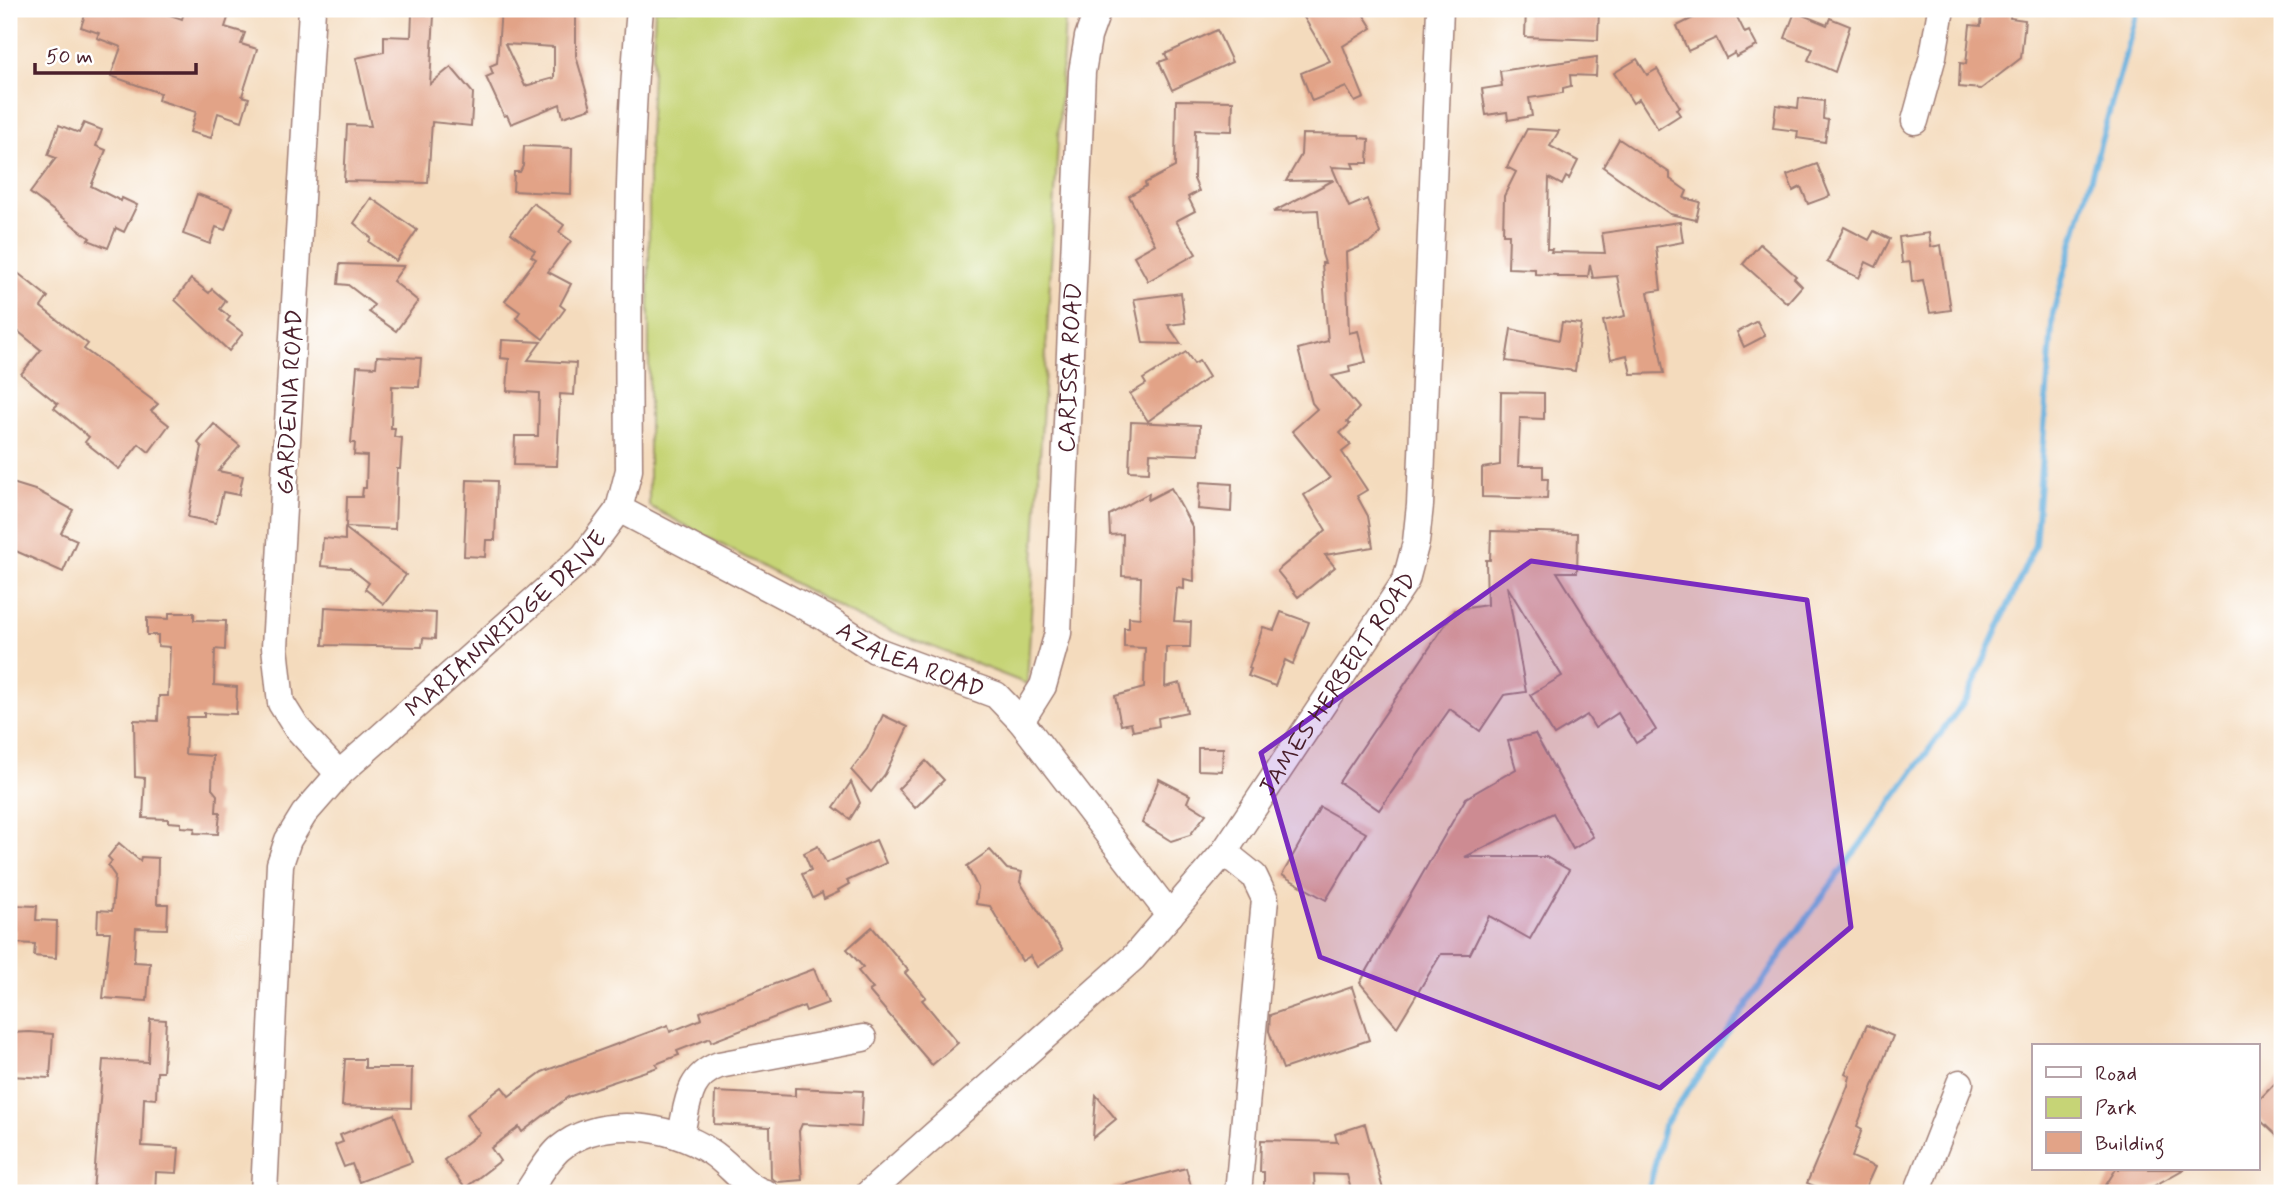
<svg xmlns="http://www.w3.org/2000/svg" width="2291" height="1202" viewBox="0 0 2291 1202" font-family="Mynerve,sans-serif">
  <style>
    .green { fill: #c6d476; stroke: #887a50; stroke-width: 2 }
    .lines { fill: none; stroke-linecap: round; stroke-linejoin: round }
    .stream { stroke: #64afdd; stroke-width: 6 }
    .building { fill: #e2a387; fill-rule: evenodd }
    .minor-casing { stroke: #9f7d74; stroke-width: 29 }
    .minor { stroke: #fff; stroke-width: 26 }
    .marked { fill: #7b2cbf; fill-opacity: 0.2; stroke: #7b2cbf; stroke-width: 5; stroke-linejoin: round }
    .labels { text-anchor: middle; stroke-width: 7; stroke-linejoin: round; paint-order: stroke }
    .street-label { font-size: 24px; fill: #4a1f2b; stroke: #fff }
  </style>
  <rect width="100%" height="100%" fill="#fff"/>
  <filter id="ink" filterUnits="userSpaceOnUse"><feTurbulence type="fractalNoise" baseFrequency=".0143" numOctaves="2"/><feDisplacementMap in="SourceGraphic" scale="14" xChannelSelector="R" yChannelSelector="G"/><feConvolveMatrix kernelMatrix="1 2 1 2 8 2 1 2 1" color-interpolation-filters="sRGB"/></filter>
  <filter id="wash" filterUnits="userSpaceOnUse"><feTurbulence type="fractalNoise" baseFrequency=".00686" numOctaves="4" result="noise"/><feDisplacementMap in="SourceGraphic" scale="28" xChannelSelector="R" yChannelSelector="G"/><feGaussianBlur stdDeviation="1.57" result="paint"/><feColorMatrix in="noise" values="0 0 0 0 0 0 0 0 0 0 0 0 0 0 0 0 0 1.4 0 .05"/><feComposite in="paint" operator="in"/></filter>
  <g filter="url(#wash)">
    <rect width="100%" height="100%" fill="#f4dbbd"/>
    <!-- green -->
    <polygon class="green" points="655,9 1074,9 1065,18 1027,684 859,618 649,506 649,138"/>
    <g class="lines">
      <!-- stream -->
      <polyline class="stream" points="1648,1193 1664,1126 1793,937 1968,696 2035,545 2053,313 2138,9"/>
    </g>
    <g id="blocks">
      <!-- building -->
      <g class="building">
        <polygon points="87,9 152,9 182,19 185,9 217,9 215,14 228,18 225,27 245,33 241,44 257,49 242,96 249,98 242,121 218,113 211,138 190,132 196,112 158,100 160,93 111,76 121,47 97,38 99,33 81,27"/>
        <path d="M501,9H538V15L576,16V56L591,108L563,117L560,104L511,124L507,115L504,116L486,77L493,74L490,66L497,63ZM505,44L554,47V78L525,86Z"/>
        <polygon points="1299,9 1360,9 1372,28 1343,46 1364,98 1355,102 1346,87 1312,101 1301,73 1330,61"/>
        <polygon points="1526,9 1599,9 1598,40 1525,37"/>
        <polygon points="1711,9 1733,9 1745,33 1749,31 1757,46 1736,57 1735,53 1726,58 1716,38 1688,51 1677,26"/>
        <polygon points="1982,9 2011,9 2010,18 2025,20 2021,58 1981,89 1959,87 1960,63 1966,64 1970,25 1981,26"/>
        <polygon points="1795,12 1827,25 1830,18 1850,26 1835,72 1808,60 1813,49 1785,38"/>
        <polygon points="412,14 434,15 430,84 451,67 473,93 471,126 432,122 428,183 344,181 347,125 371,126 356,58 384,52 384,36 411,37"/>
        <polygon points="1217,30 1232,62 1172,90 1159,62 1168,59 1165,54"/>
        <polygon points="1597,57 1596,76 1570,75 1571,86 1563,88 1563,93 1529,98 1532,116 1508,120 1507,112 1486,115 1482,89 1502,86 1500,71"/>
        <polygon points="1637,59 1647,75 1657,69 1680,107 1676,109 1680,115 1658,129 1639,99 1633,103 1614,73"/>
        <polygon points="1799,98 1824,101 1823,119 1828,120 1825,142 1797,138 1798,131 1773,128 1776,105 1798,108"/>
        <polygon points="1176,100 1233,101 1232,131 1195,130 1194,179 1199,191 1188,197 1195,211 1176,221 1196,254 1148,281 1134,256 1155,244 1129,196 1146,186 1145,183 1175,167"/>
        <polygon points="84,123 102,130 96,146 106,150 91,186 121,201 122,198 137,205 124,232 116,228 108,248 88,240 90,238 30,193 56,158 48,155 59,125 79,133"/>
        <polygon points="1527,129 1559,131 1550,146 1578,161 1569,179 1566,177 1562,185 1549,178 1547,249 1552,249 1551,252 1605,253 1602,233 1680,222 1683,242 1656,247 1661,290 1648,292 1664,373 1631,374 1627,355 1611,359 1603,321 1625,316 1617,276 1593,278 1590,264 1588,277 1557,277 1557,275 1535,274 1535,269 1508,268 1509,234 1503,234 1504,196 1516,172 1507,167"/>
        <polygon points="1302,134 1359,135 1360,138 1369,139 1368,163 1352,163 1354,168 1332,167 1349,207 1367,199 1380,233 1373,241 1346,253 1349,333 1358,331 1366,362 1349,366 1350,372 1332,376 1359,408 1347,422 1350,424 1340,433 1351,445 1342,452 1367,490 1357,496 1368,516 1373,547 1325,555 1335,567 1298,597 1277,571 1326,530 1304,495 1330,478 1292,431 1317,409 1312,403 1298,349 1328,341 1322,263 1325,263 1322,254 1318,210 1273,212 1334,180 1286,181 1301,155"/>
        <polygon points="1619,139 1670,173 1670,179 1687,191 1684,198 1700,202 1696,220 1670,214 1603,167"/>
        <polygon points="524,146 572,148 571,194 513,191 514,172 520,172 523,166"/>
        <polygon points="1817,164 1830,196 1808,204 1801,187 1793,191 1787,175"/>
        <polygon points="197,194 233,207 225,230 216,227 210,244 183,234"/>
        <polygon points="371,198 417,230 396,261 369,242 371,238 354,223"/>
        <polygon points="533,203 564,225 559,232 571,241 548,272 571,284 560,305 565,309 543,339 516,318 520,312 505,301 536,259 531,256 535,251 511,233"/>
        <polygon points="1844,227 1869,240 1874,231 1890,239 1876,267 1866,262 1859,278 1827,262"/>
        <polygon points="1929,233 1931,247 1941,245 1951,310 1930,313 1923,280 1912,282 1910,262 1902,263 1899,237"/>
        <polygon points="1760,244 1796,276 1794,278 1802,286 1787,303 1743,264"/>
        <polygon points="340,264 404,266 393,281 418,301 396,331 369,312 374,305 348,285 338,284"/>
        <polygon points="9,266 48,297 41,307 88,344 84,349 158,404 151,411 169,425 149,452 139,444 119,469 85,442 89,437 54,408 58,404 21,374 41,350 9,324"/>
        <polygon points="191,279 209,293 212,289 226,301 220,309 230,317 227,321 243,333 229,351 175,300"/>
        <polygon points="1181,293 1185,323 1168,325 1181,344 1143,343 1134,299"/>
        <polygon points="1757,321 1765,336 1744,347 1737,332"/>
        <polygon points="1562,322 1581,324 1575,371 1506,361 1511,329 1559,340"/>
        <polygon points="502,340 541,342 528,360 576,363 574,395 560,394 557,466 514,465 515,436 538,436 539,393 507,391 509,359 501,358"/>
        <polygon points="1186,352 1194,364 1199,361 1209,377 1148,421 1130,394 1146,384 1143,379"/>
        <polygon points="377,356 421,358 419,387 392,386 391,428 395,428 394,437 402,438 400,469 397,469 395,529 346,527 347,497 362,497 363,488 366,488 367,456 354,455 355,443 351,443 357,366 376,367"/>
        <polygon points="1501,392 1544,393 1544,419 1520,418 1518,466 1543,466 1543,479 1548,479 1547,499 1482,497 1482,468 1500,465"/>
        <polygon points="1131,422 1200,425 1199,455 1150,453 1149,472 1129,471"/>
        <polygon points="214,424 240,446 218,471 243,476 239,495 223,492 216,523 188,517 202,447 198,443"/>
        <polygon points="467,480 497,481 495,540 486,540 485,557 464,556"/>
        <polygon points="9,482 38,491 73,510 61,533 77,540 63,572 9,548"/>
        <polygon points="1200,482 1232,484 1231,512 1198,509"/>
        <polygon points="1171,488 1193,528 1194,581 1184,579 1184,589 1177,588 1174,621 1191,622 1190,647 1166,647 1165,687 1180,683 1187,712 1158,718 1159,726 1133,731 1131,723 1121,725 1115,696 1144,688 1145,648 1124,647 1124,628 1129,628 1129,617 1140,618 1141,577 1122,576 1123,534 1110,535 1109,515 1149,493 1148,500"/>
        <polygon points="345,528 406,575 384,604 365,589 369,583 350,568 321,566 323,538 345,540"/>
        <polygon points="1491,531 1578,533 1577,572 1557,572 1656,730 1636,743 1618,713 1595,728 1587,715 1554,735 1530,695 1562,676 1507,586 1526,692 1504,695 1480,731 1450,709 1379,810 1339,782 1455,610 1487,605 1486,560 1490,560"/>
        <polygon points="325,607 436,613 435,639 423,638 422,647 323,645"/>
        <polygon points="1281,612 1309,622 1293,664 1285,660 1275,686 1248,676 1251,669 1249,668 1263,627 1274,630"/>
        <polygon points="169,613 194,613 194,620 226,621 225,650 215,649 214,685 237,687 236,714 204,713 204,717 187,717 185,754 213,756 212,789 217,795 216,812 220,812 218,834 194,833 195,828 181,827 181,823 168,822 168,819 143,818 145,778 135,777 134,720 158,721 159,696 168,696 170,647 158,646 158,635 147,635 147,618 169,619"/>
        <polygon points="883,715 908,727 885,774 871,792 851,770 867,749"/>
        <polygon points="1535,734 1593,837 1573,849 1553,813 1465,857 1546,857 1569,870 1530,939 1489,916 1470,954 1441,954 1397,1027 1360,983 1466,798 1516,769 1508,741"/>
        <polygon points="1198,748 1223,748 1222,771 1198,770"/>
        <polygon points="926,761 944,780 915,808 898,789"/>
        <polygon points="1159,779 1190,795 1187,802 1206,814 1190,835 1171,841 1142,823"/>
        <polygon points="851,782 860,803 850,819 834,807"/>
        <polygon points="1320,807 1366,833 1326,900 1282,875"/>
        <polygon points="876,840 886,863 847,881 849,884 838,890 839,892 824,899 822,893 813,898 802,874 811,870 804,853 818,846 826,863"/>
        <polygon points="119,843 140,861 141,857 158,858 157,904 168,904 167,929 136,928 134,962 150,963 147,1001 103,998 110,932 97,932 98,910 112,911 115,876 108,866 112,861 108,857"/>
        <polygon points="990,850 1007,869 1022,872 1020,882 1063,950 1037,967 1030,956 1022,961 990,906 976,904 978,888 967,866"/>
        <polygon points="9,905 37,906 36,920 57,921 56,958 34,956 35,944 14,943 15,930 9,930"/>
        <polygon points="872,927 908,970 905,973 926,997 922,1000 958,1043 932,1065 869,991 873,989 858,971 863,967 847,949"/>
        <polygon points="814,969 828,1003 806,1011 804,1006 711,1042 710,1038 677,1051 679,1055 656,1064 658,1067 568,1097 522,1132 519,1127 491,1148 500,1161 465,1188 444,1160 480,1133 466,1115 502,1087 509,1096 542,1072 668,1025 670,1032 702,1019 700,1012"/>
        <polygon points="1352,987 1369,1040 1283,1069 1269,1031 1270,1015"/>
        <polygon points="150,1019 166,1020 163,1072 157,1072 156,1099 144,1098 142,1146 179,1148 177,1173 156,1172 155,1193 93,1193 103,1060 148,1062"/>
        <polygon points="1867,1025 1893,1036 1857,1126 1862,1129 1852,1157 1875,1167 1863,1193 1831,1193 1807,1183 1848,1086 1850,1076 1845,1073"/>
        <polygon points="30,1032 53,1034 50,1078 9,1076 9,1033"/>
        <polygon points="345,1059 365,1059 365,1068 412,1068 411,1108 342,1106"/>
        <polygon points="2282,1076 2282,1141 2258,1118 2258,1101"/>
        <polygon points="795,1088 863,1091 861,1127 802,1124 799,1131 802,1180 778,1182 771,1178 770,1127 714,1124 715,1092 795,1096"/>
        <polygon points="1096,1095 1116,1119 1093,1138"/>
        <polygon points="394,1114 412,1162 359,1182 352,1164 344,1167 335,1145 343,1142 340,1135"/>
        <polygon points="1365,1124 1384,1193 1352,1193 1347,1175 1314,1174 1315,1193 1264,1193 1264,1172 1260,1172 1261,1140 1337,1142 1335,1134"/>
        <polygon points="1186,1168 1193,1193 1113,1193 1112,1188"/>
        <polygon points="2116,1169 2184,1169 2141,1193 2101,1193"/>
      </g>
    </g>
  </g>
  <g filter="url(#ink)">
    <use href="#blocks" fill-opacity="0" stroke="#9f7d74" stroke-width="2"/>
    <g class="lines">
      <defs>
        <g id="minor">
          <polyline points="312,9 275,647 281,703 296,727 339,774"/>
          <polyline points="1915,121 1933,56 1941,9"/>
          <path id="s1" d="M619,509L824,617L875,650L996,695L1021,721L1170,915"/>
          <path id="s2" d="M1021,721L1043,686L1058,633L1082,72L1088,37L1098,9"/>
          <polyline points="1224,852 1254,876 1265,899 1238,1193"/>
          <path d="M681,1134C688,1104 687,1077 719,1065L863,1038"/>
          <path id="s3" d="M264,1193L280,864L288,840L304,814L339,774L584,556L619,509L629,470C628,316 626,162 640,9"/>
          <path d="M527,1193C536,1180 547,1160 559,1149C600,1115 669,1124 711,1152C730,1164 744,1187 766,1193"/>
          <path id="s4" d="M869,1193L1133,958L1224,852L1406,580L1416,542L1420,505L1440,9"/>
          <polyline points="1917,1193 1960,1083"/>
        </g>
      </defs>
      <!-- minor casing -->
      <use href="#minor" class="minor-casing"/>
      <!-- minor -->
      <use href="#minor" class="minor"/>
    </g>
  </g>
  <!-- marked area -->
  <path class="marked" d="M1531,561L1807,600L1851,927L1660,1088L1320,957L1261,753Z"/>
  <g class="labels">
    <!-- street labels -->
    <g class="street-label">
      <text dy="8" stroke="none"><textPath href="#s2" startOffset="362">CARISSA ROAD</textPath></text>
      <text transform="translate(289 402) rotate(-87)" y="8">GARDENIA ROAD</text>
      <text dy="8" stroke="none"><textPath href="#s3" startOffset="663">MARIANNRIDGE DRIVE</textPath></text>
      <text dy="8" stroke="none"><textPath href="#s1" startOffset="329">AZALEA ROAD</textPath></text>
      <text dy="8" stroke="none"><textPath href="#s4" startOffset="696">JAMES HERBERT ROAD</textPath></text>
    </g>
  </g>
  <!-- margin -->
  <rect width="2291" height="1202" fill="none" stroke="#fff" stroke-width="35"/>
  <!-- legend -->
  <rect x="2032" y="1044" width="228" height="126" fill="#ffffff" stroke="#b7a5aa" stroke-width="2"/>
  <rect x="2046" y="1067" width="35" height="10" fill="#ffffff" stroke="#b7a5aa" stroke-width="2"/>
  <text x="2095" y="1080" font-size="21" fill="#4a1f2b">Road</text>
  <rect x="2046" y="1097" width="35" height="21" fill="#c6d476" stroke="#b7a5aa" stroke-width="2"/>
  <text x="2095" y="1114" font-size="21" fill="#4a1f2b">Park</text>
  <rect x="2046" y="1132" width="35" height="21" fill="#e2a387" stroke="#b7a5aa" stroke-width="2"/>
  <text x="2095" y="1150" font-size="21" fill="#4a1f2b">Building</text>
  <!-- scale -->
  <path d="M35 63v10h161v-10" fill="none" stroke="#4a1f2b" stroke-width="3.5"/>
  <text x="46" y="63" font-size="21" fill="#4a1f2b" stroke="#ffffff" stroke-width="5" paint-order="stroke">50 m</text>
</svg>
